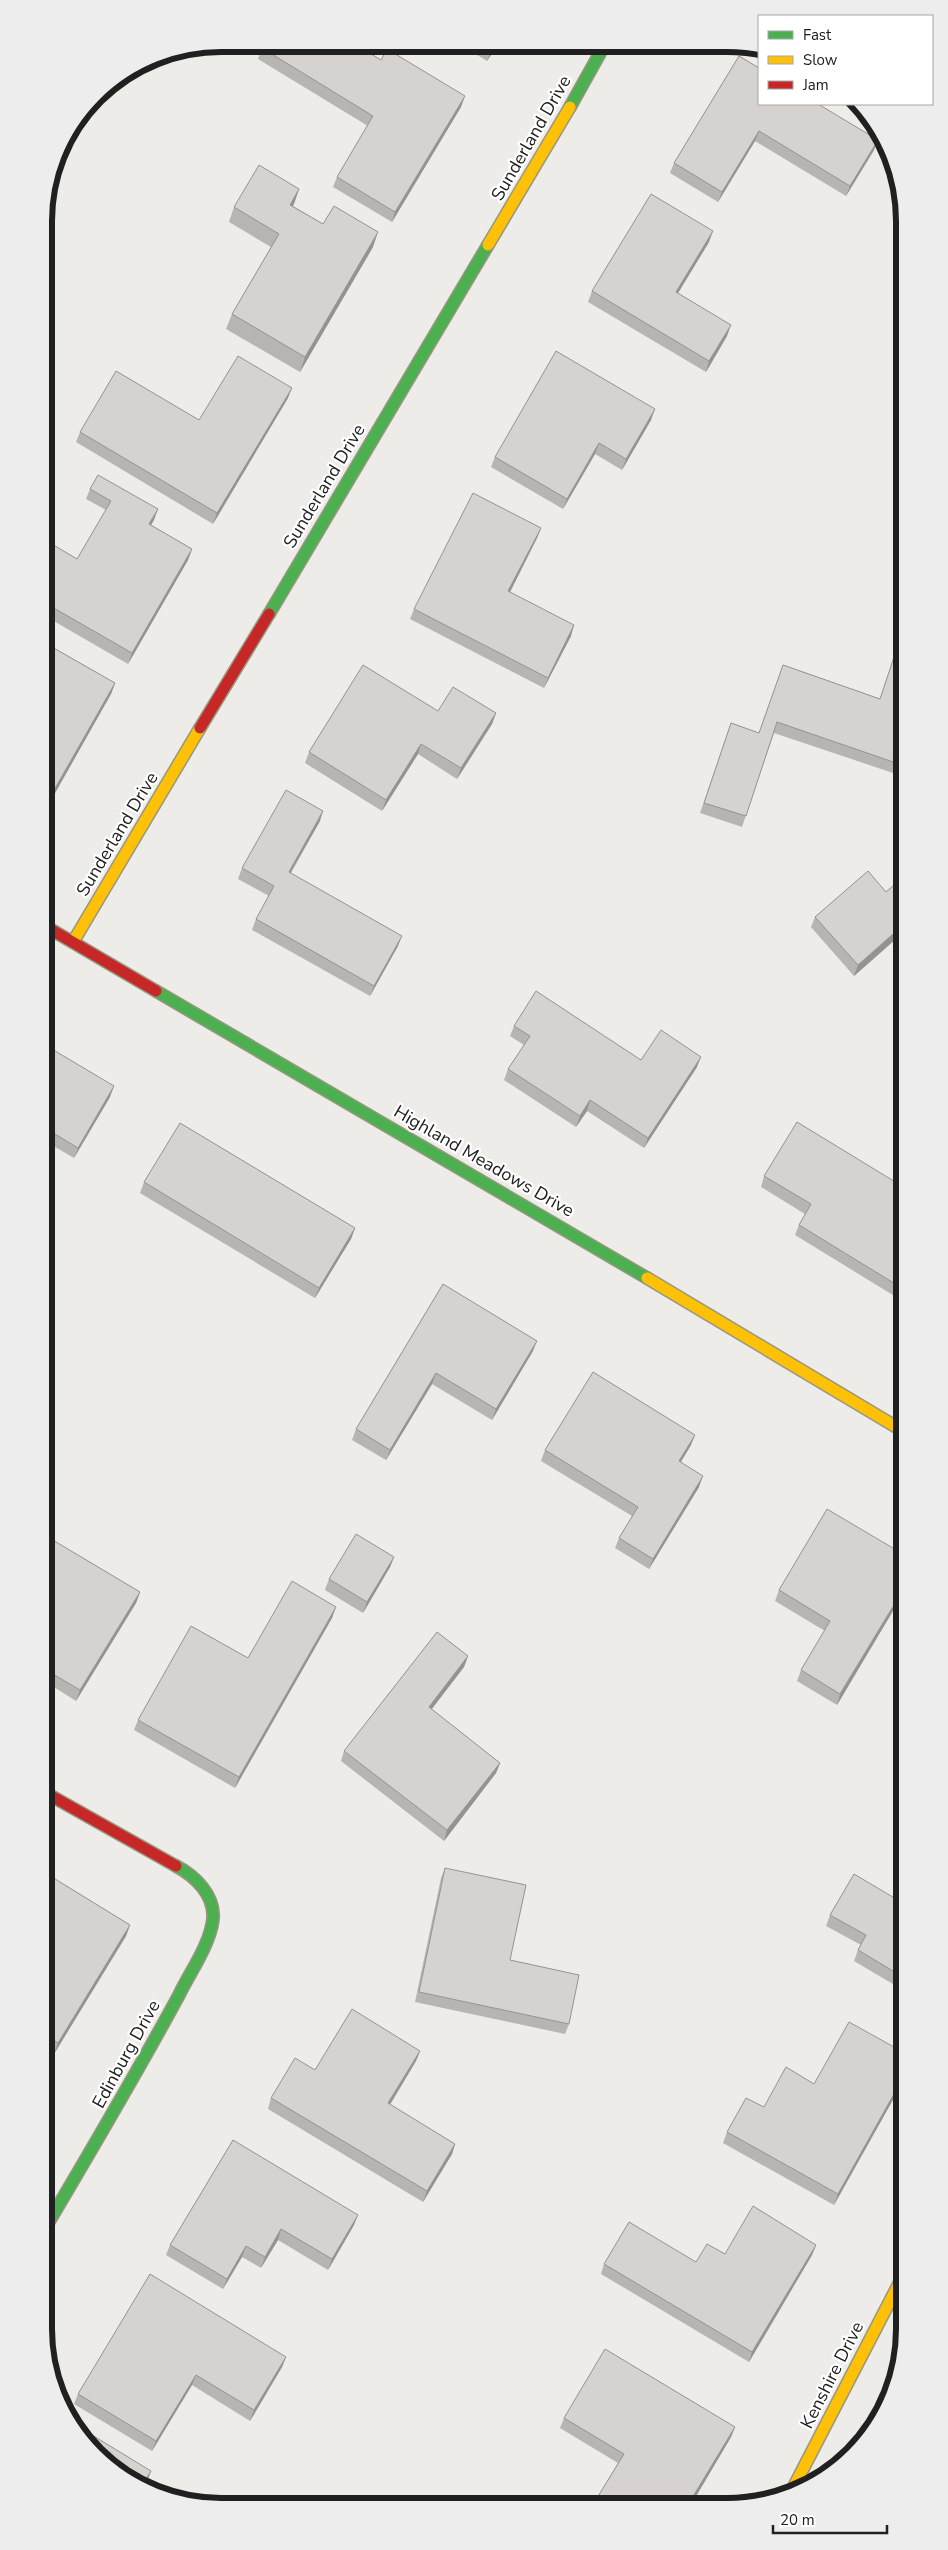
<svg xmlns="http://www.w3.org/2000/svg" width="948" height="2550" viewBox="0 0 948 2550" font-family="'Nunito Sans',sans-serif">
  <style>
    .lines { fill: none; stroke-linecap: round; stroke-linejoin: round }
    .fast-casing { stroke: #969780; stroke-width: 14 }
    .slow-casing { stroke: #969780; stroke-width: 14 }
    .jam-casing { stroke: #969780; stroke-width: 14 }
    .fast { stroke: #4caf50; stroke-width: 11 }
    .slow { stroke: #ffc107; stroke-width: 11 }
    .jam { stroke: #c62828; stroke-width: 11 }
    .wall { fill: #b7b5b2 }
    .shaded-wall { fill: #959391 }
    .building { fill: #d5d2cf; stroke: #959391 }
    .labels { text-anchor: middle; stroke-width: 4.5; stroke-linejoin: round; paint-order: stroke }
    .street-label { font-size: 18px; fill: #202020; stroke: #fff }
    .rim { fill: none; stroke: #202020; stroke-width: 6 }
  </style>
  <rect width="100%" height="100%" fill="#eeece8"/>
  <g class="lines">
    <defs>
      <g id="fast">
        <polyline points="570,107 604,46"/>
        <polyline points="269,614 488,245"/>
        <polyline points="156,991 647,1278"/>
        <path d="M47,2225C92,2149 137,2073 179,1995C190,1972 210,1945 213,1919C215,1895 195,1876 176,1866"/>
      </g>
      <g id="slow">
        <polyline points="488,245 570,107"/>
        <polyline points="73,942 200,728"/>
        <polyline points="647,1278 903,1431"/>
        <polyline points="791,2492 904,2274"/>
      </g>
      <g id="jam">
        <polyline points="200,728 269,614"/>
        <polyline points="45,926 156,991"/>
        <polyline points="46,1793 176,1866"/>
      </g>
    </defs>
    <!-- fast casing -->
    <use href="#fast" class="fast-casing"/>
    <!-- slow casing -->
    <use href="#slow" class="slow-casing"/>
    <!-- jam casing -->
    <use href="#jam" class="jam-casing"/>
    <!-- fast -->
    <use href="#fast" class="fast"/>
    <!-- slow -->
    <use href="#slow" class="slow"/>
    <!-- jam -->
    <use href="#jam" class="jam"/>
  </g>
  <!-- wall -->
  <g class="wall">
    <polygon points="461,45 497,46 487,61"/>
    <polygon points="262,48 461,107 392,222 333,187 337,177 368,126 258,59"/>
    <polygon points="739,56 874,150 846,196 755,141 718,202 670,173 674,163"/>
    <polygon points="299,189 293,206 323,224 373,247 300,372 226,329 232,314 271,247 229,222 234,207"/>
    <polygon points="709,242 678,293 727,336 706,372 588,302 592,291"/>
    <polygon points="288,398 213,524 76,442 80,432 199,420"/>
    <polygon points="651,420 622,470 595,454 563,509 491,467 495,457"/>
    <polygon points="90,489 154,520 151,525 192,549 188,560 128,664 45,616 45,540 77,559 106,510 86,499"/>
    <polygon points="541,528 537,538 510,592 571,636 544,688 410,619 414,609"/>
    <polygon points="901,636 902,776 774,733 742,827 700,813 731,723 759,733 783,665 880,699"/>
    <polygon points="45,643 115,683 111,694 46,809"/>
    <polygon points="438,711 496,713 492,724 457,779 418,754 382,811 305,763 309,752"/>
    <polygon points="320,821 291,873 398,946 370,996 252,930 256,919 269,896 238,879 242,868"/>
    <polygon points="902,878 902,943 897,938 854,976 811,927 815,917 886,892"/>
    <polygon points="514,1026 641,1060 697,1067 644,1148 587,1111 576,1127 504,1080 508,1069 524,1045 510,1036"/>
    <polygon points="45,1045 110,1097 74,1158 45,1141"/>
    <polygon points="764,1176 902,1186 902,1297 901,1300 795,1235 799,1225 805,1214 761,1187"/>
    <polygon points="144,1182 355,1228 351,1239 315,1298 140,1193"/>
    <polygon points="443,1284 533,1351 492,1420 432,1384 386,1460 352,1440 356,1429"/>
    <polygon points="691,1445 681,1462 699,1487 649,1569 615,1548 619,1538 632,1516 541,1461 545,1450"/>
    <polygon points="46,1536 140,1592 136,1603 76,1701 46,1682"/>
    <polygon points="903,1554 903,1594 837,1705 797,1681 801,1670 825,1631 775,1601 779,1590"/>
    <polygon points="394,1557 390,1567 363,1613 325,1590 329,1579"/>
    <polygon points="336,1607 332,1618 235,1788 134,1730 138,1720 248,1658"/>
    <polygon points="468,1656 464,1667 431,1709 500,1763 496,1773 444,1841 341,1761 344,1751"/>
    <polygon points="445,1868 510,1960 569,2024 565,2034 415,2002 441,1878"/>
    <polygon points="47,1874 130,1925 126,1936 54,2054 47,2049"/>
    <polygon points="903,1903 903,1990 854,1961 858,1950 861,1945 826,1926 830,1915"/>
    <polygon points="420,2051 416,2061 390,2105 455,2144 452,2154 423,2202 268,2109 271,2098 315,2070"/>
    <polygon points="903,2052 904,2080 834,2205 723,2143 727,2132 764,2107 814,2084"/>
    <polygon points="233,2140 354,2225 328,2270 278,2240 261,2268 242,2257 223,2289 166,2255 170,2245"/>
    <polygon points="816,2245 812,2255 749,2362 601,2274 604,2264 696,2262 725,2254"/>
    <polygon points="286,2357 282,2367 250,2421 192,2385 152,2451 74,2404 78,2394"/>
    <polygon points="564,2418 735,2427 731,2437 692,2503 595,2503 597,2498 618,2463 560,2428"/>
  </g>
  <!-- shaded-wall -->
  <g class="shaded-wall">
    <polygon points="494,46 497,46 487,61 491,51"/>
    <polygon points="465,96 461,107 392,222 395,212"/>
    <polygon points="759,131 755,141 718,202 722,192"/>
    <polygon points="878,140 874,150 846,196 850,186"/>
    <polygon points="299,189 294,204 284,220 290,205"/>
    <polygon points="713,231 709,242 672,303 676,292"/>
    <polygon points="378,232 373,247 300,372 305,357"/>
    <polygon points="731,325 727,336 706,372 709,361"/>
    <polygon points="292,388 288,398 213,524 217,513"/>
    <polygon points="655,409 651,420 622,470 626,459"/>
    <polygon points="599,443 595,454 563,509 567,499"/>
    <polygon points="158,509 154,520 145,535 149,524"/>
    <polygon points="541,528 537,538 505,602 508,591"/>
    <polygon points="192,549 188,560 128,664 132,653"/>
    <polygon points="574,625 571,636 544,688 548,678"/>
    <polygon points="115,683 111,694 46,809 49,799"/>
    <polygon points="496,713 492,724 457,779 461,768"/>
    <polygon points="421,744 418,754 382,811 386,800"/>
    <polygon points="323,811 320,821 285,882 289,872"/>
    <polygon points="901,927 897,938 854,976 858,965"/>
    <polygon points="402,936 398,946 370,996 374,986"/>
    <polygon points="701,1057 697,1067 644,1148 648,1138"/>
    <polygon points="114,1086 110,1097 74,1158 78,1148"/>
    <polygon points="590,1100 587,1111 576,1127 580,1116"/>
    <polygon points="355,1228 351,1239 315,1298 319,1288"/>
    <polygon points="537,1341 533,1351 492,1420 496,1409"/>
    <polygon points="436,1373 432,1384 386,1460 390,1450"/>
    <polygon points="695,1435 691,1445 675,1471 679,1461"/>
    <polygon points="703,1476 699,1487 649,1569 653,1559"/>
    <polygon points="394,1557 390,1567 363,1613 367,1602"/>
    <polygon points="903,1590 903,1594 837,1705 840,1694"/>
    <polygon points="140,1592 136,1603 76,1701 80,1690"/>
    <polygon points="336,1607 332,1618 235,1788 239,1777"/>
    <polygon points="468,1656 464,1667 425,1718 429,1707"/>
    <polygon points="500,1763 496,1773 444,1841 447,1830"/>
    <polygon points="130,1925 126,1936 54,2054 58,2043"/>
    <polygon points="420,2051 416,2061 384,2114 388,2103"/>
    <polygon points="904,2076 904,2080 834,2205 838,2194"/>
    <polygon points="455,2144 452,2154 423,2202 427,2191"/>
    <polygon points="358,2215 354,2225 328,2270 332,2259"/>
    <polygon points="281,2229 278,2240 261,2268 265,2257"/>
    <polygon points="816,2245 812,2255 749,2362 752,2352"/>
    <polygon points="246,2246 242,2257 223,2289 227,2279"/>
    <polygon points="286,2357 282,2367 250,2421 254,2410"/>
    <polygon points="196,2375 192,2385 152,2451 156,2441"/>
    <polygon points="735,2427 731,2437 692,2503 689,2503"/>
    <polygon points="151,2471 147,2482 143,2488 141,2487"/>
  </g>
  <!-- building -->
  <g class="building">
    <polygon points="264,44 356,45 381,60 387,49 465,96 395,212 337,177 373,116 262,48"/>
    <polygon points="482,45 494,46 491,51"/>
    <polygon points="739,56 759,68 759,104 818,104 878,140 850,186 759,131 722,192 674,163"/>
    <polygon points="259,165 299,189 290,205 323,224 334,206 378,232 305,357 232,314 279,234 234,207"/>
    <polygon points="651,194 713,231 676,292 731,325 709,361 592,291"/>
    <polygon points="556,351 655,409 626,459 599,443 567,499 495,457"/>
    <polygon points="238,356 292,388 217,513 80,432 116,371 199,420"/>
    <polygon points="98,475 158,509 149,524 192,549 132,653 45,603 45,540 77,559 111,501 90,489"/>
    <polygon points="473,493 541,528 508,591 574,625 548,678 414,609"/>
    <polygon points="901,636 902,765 777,722 746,816 704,803 731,723 759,733 783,665 880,699"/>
    <polygon points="45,643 115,683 49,799 45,796"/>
    <polygon points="363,665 438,711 453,687 496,713 461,768 421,744 386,800 309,752"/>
    <polygon points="286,790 323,811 289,872 402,936 374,986 256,919 274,886 242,868"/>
    <polygon points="868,871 886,892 902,878 902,928 901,927 858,965 815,917"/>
    <polygon points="536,991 641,1060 661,1030 701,1057 648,1138 590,1100 580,1116 508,1069 530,1036 514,1026"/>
    <polygon points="45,1045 114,1086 78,1148 45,1128"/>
    <polygon points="797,1122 902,1186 902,1288 799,1225 811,1204 764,1176"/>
    <polygon points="180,1123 355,1228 319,1288 144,1182"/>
    <polygon points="443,1284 537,1341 496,1409 436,1373 390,1450 356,1429"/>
    <polygon points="593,1372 695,1435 679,1461 703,1476 653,1559 619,1538 638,1507 545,1450"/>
    <polygon points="827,1509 903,1554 903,1590 840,1694 801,1670 830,1621 779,1590"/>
    <polygon points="356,1534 394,1557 367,1602 329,1579"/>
    <polygon points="46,1536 140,1592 80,1690 46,1670"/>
    <polygon points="292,1581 336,1607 239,1777 138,1720 191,1626 248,1658"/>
    <polygon points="437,1632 468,1656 429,1707 500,1763 447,1830 344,1751"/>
    <polygon points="445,1868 526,1885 510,1960 579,1975 569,2024 419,1992"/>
    <polygon points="47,1874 130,1925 58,2043 47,2036"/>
    <polygon points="854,1874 903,1903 903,1977 858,1950 866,1935 830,1915"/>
    <polygon points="352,2009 420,2051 388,2103 455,2144 427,2191 271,2098 295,2058 315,2070"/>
    <polygon points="849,2022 903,2052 904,2076 838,2194 727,2132 746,2098 764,2107 786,2067 814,2084"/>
    <polygon points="233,2140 358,2215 332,2259 281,2229 265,2257 246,2246 227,2279 170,2245"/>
    <polygon points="753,2206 816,2245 752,2352 604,2264 629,2222 696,2262 707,2244 725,2254"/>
    <polygon points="150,2274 286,2357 254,2410 196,2375 156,2441 78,2394"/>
    <polygon points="605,2349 735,2427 689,2503 605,2503 597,2498 624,2454 564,2418"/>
    <polygon points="74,2424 151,2471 141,2487 96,2454 73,2425"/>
  </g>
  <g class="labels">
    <!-- street labels -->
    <g class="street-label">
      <text transform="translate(531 138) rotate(-60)" y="6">Sunderland Drive</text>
      <text transform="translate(324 486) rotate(-59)" y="6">Sunderland Drive</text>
      <text transform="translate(117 834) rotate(-59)" y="6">Sunderland Drive</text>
      <text transform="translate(484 1161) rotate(30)" y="6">Highland Meadows Drive</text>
      <text transform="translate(126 2054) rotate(-61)" y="6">Edinburg Drive</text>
      <text transform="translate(832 2375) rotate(-63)" y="6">Kenshire Drive</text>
    </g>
  </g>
  <!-- crop -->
  <path d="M0 0H948V2550H0ZM221 52H727A169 169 0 0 1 896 221V2329A169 169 0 0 1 727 2498H221A169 169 0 0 1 52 2329V221A169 169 0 0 1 221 52Z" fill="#ededed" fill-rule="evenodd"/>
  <path class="rim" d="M221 52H727A169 169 0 0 1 896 221V2329A169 169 0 0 1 727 2498H221A169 169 0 0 1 52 2329V221A169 169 0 0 1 221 52Z"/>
  <!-- legend -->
  <rect x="758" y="15" width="175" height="90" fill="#ffffff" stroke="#a6a6a6"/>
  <rect x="768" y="31" width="25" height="8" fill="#4caf50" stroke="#a6a6a6"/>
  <text x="803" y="40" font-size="15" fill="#202020">Fast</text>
  <rect x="768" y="56" width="25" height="8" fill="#ffc107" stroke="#a6a6a6"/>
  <text x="803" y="65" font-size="15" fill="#202020">Slow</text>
  <rect x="768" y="81" width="25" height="8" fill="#c62828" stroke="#a6a6a6"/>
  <text x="803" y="90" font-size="15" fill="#202020">Jam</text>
  <!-- scale -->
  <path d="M773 2525v8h114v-8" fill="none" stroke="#202020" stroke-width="2.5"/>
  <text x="780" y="2525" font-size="15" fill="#202020" stroke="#ffffff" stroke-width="4" paint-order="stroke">20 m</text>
</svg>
